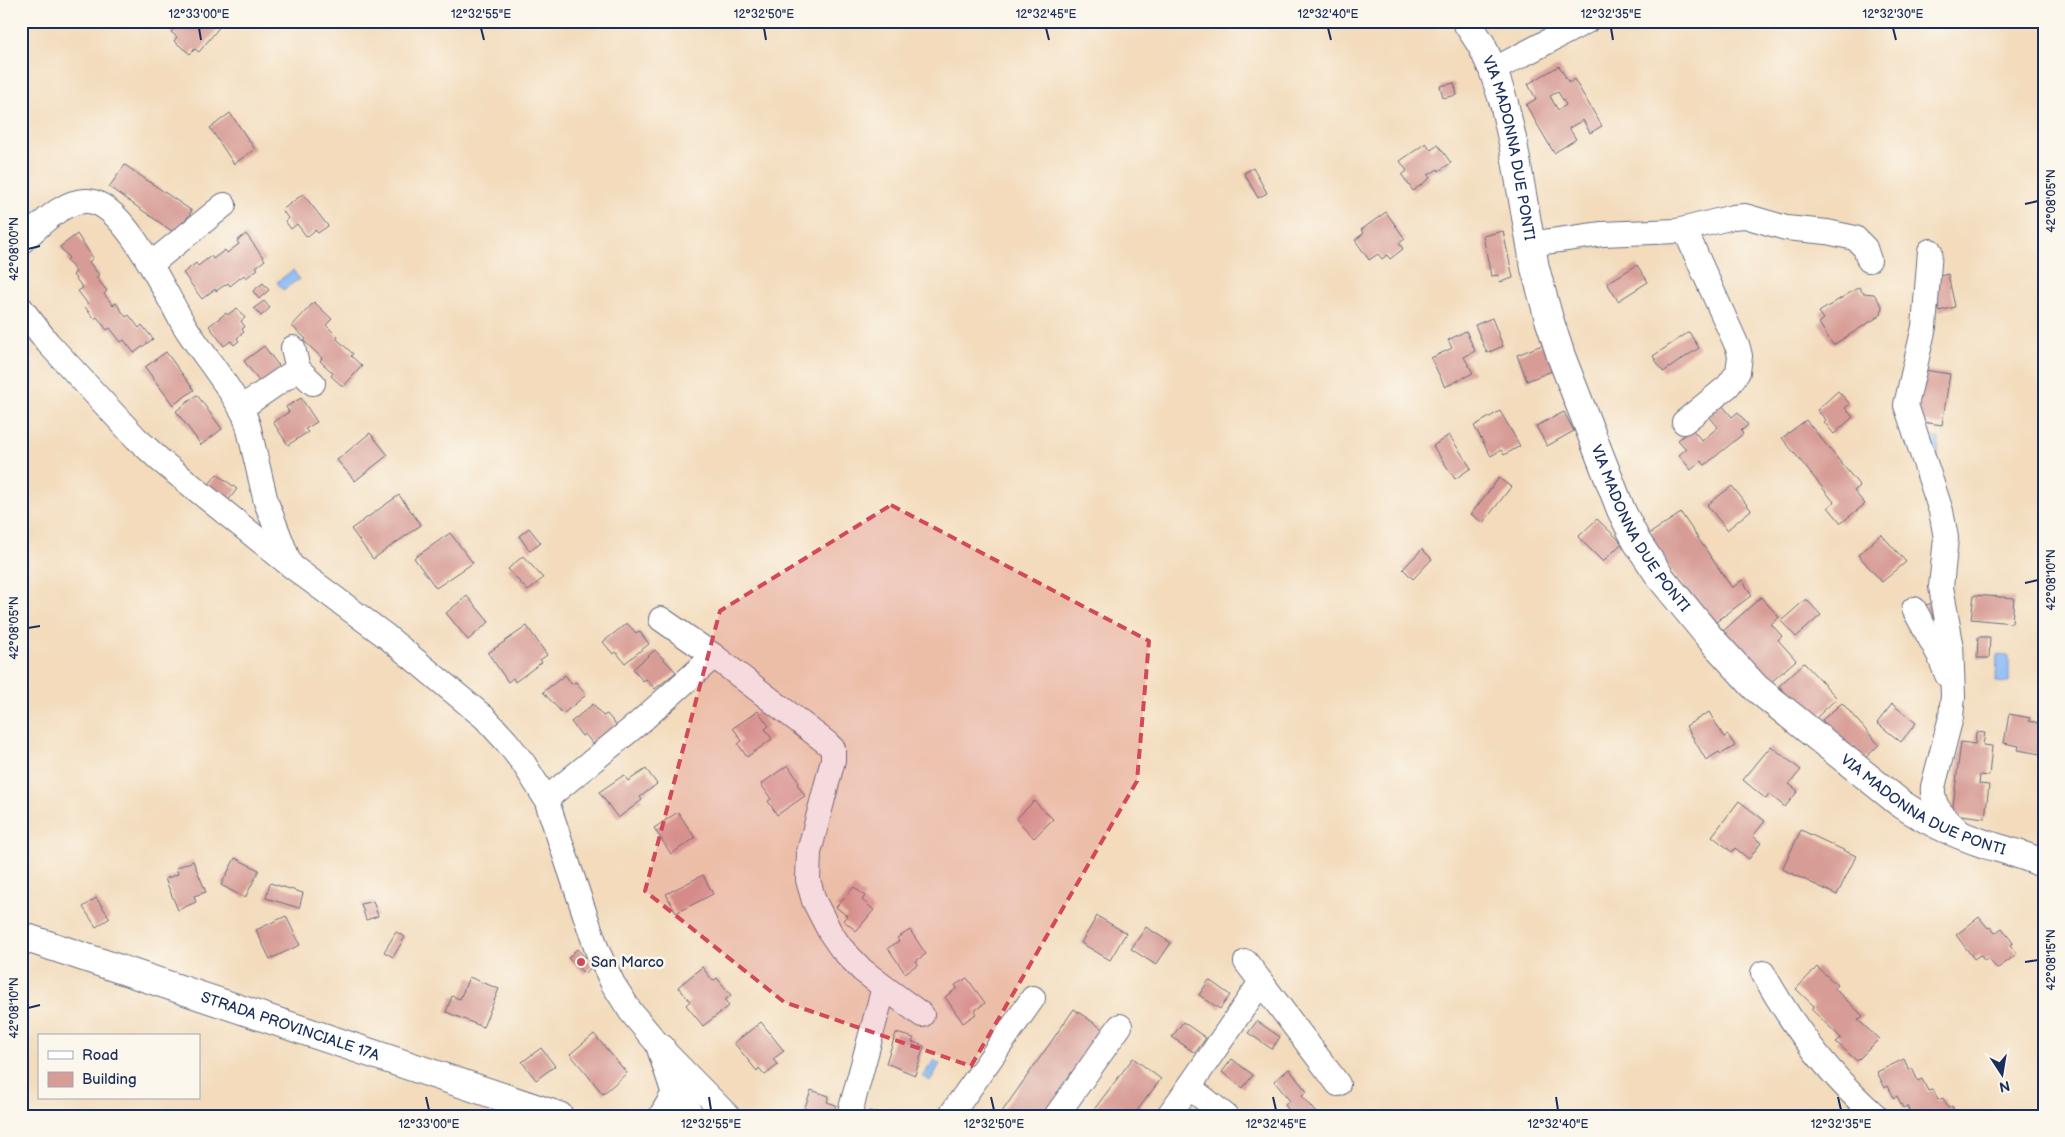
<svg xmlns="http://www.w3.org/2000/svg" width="2065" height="1137" viewBox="0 0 2065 1137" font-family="'Balsamiq Sans',sans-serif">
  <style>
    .water { fill: #88b9f5; stroke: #5274aa }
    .building { fill: #d79c95; fill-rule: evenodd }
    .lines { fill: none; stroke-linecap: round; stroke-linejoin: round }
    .minor-casing { stroke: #676b7f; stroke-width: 26 }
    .major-casing { stroke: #676b7f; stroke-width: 30 }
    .minor { stroke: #fff; stroke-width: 24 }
    .major { stroke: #fff; stroke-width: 28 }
    .marked { fill: #d1495b; fill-opacity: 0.2; stroke: #d1495b; stroke-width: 4; stroke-dasharray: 10 6; stroke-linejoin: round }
    .ticks { fill: none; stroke: #1b2f5e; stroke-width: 2 }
    .poi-dot { fill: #d1495b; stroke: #fbf7ec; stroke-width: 2 }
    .labels { text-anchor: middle; stroke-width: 5; stroke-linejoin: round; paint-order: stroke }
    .street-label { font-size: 15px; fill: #1b2f5e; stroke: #fbf7ec }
    .poi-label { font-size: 15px; fill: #1b2f5e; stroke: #fbf7ec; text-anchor: start }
    .neatline { fill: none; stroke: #1b2f5e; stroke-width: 2 }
    .ticks-label { font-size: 12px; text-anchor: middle; fill: #1b2f5e }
  </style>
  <rect width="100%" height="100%" fill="#fbf7ec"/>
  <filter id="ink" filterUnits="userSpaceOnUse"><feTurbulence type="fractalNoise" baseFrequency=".02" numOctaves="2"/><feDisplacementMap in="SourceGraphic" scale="10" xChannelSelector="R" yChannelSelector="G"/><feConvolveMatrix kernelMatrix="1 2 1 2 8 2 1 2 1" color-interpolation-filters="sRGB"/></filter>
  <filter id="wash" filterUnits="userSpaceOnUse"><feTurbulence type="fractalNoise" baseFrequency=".0096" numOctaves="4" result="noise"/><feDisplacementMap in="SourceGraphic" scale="20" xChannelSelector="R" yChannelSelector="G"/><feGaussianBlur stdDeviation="1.12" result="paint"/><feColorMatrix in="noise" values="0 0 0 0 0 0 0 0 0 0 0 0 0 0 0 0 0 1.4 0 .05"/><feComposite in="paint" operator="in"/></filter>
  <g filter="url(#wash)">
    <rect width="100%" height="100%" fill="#f3dbbc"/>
    <!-- water -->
    <g class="water">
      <polygon points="293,270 299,279 283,290 277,282"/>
      <polygon points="1929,438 1939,438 1938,459 1928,458"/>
      <polygon points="1997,655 2009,656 2009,683 1996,682"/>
      <polygon points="934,1060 940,1064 930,1081 923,1076"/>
    </g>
    <g id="blocks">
      <!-- building -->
      <g class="building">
        <polygon points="180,21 217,21 221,25 199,52 195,49 190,54 174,41 177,37 171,32"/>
        <path d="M1559,66L1569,83L1574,79L1602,126L1590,133L1583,120L1569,128L1576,139L1554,153L1526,105L1536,99L1528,84ZM1558,92L1566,105L1558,110L1550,96Z"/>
        <polygon points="1454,83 1457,95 1443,98 1440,86"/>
        <polygon points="230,113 255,149 234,164 210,128"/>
        <polygon points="1426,143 1431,150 1438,145 1451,163 1439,171 1438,169 1428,175 1430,178 1413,191 1402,175 1407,171 1400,161"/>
        <polygon points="125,165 192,211 176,234 109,187"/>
        <polygon points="1253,168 1267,193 1258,198 1244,173"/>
        <polygon points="303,194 328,226 318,233 315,230 307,237 297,224 291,229 285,221 288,218 282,210"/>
        <polygon points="1386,212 1405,239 1399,243 1403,249 1390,259 1387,255 1382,259 1378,254 1369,260 1355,240 1364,233 1361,230"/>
        <polygon points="1503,231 1513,278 1500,282 1499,275 1491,276 1483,236"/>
        <polygon points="77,234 93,258 89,262 99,275 96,277 107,291 104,294 113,305 116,303 126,317 129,315 139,328 142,325 153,339 134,353 124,340 121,342 110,328 107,330 97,317 94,319 85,307 88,304 78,291 83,288 73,275 76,272 67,260 69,258 60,247"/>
        <polygon points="246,234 265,260 256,267 258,269 246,278 244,275 230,286 228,283 216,291 215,289 202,299 183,273 196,263 198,266 211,256 213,259 225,250 227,253 239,244 237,241"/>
        <polygon points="1637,265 1648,282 1618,301 1607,283"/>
        <polygon points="1948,274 1955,307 1939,311 1931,278"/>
        <polygon points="263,283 269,290 259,299 253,291"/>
        <polygon points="1859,287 1863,293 1874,294 1882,306 1881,315 1833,345 1819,323 1824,319 1819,312"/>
        <polygon points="264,301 270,308 261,316 254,308"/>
        <polygon points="314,302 332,319 326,325 338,337 337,339 353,354 351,356 362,366 343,387 331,376 333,373 320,361 322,358 304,341 306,339 292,326"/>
        <polygon points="237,308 245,318 241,321 245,327 242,329 244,332 237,338 239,341 234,345 231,341 224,346 209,326 226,313 227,315"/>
        <polygon points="1492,318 1503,346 1487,353 1475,325"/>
        <polygon points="1466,331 1475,351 1464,357 1473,373 1445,387 1431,358 1452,348 1448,340"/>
        <polygon points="1689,332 1699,348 1663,372 1653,356"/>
        <polygon points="1547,343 1557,369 1527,381 1517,355"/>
        <polygon points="264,346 281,369 261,384 244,361"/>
        <polygon points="166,352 194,390 173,405 145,367"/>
        <polygon points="1924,370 1950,374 1942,425 1916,421"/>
        <polygon points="1838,391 1850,404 1845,408 1853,417 1834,434 1824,422 1826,420 1817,410"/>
        <polygon points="197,395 222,429 201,445 176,411"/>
        <polygon points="301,398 317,422 305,429 308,432 288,445 273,422 289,412 286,407"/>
        <polygon points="1722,405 1732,417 1738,412 1748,425 1741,431 1743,434 1705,465 1701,461 1691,470 1679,455 1686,449 1678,440 1692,429 1702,441 1718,427 1709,416"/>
        <polygon points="1500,411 1520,446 1504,455 1501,450 1491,456 1474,426"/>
        <polygon points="1564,412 1574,431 1547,446 1536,426"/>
        <polygon points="1806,420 1860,486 1854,491 1865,504 1841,523 1828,507 1834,502 1782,438"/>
        <polygon points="370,433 388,455 355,481 337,460"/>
        <polygon points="1449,435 1471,468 1455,479 1433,446"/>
        <polygon points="217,474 237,489 227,502 207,487"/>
        <polygon points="1499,478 1511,487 1483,523 1471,514"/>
        <polygon points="1732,486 1751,510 1727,530 1707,505"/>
        <polygon points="399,495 421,525 373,559 351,529"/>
        <polygon points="1681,513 1732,588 1742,580 1752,595 1712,625 1646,536"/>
        <polygon points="1597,519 1622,543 1603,562 1578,537"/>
        <polygon points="529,528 541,543 530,551 519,536"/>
        <polygon points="450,533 473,563 436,588 414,558"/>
        <polygon points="1881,534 1906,562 1882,582 1858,555"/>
        <polygon points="1422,549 1432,559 1413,579 1403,569"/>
        <polygon points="523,556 543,578 528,591 508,569"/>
        <polygon points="1974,595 2014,598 2012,623 1971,619"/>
        <polygon points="467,596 489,622 468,640 446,613"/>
        <polygon points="1761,597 1779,617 1771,624 1782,636 1778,640 1796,660 1769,684 1722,632"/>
        <polygon points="1806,599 1821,615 1796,637 1781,621"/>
        <polygon points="1934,603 1937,614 1928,616 1925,605"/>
        <polygon points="627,623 636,633 639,631 649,644 625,663 616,652 613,654 603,642"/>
        <polygon points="527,626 547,655 540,660 542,662 515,682 513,678 508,682 488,653"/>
        <polygon points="1978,637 1990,637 1989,658 1977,658"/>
        <polygon points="655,650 676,672 655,689 646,679 643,681 633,669"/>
        <polygon points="1804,663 1837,698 1813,721 1779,686"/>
        <polygon points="565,675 572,684 576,682 586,695 563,714 543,692"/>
        <polygon points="1842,703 1879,745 1864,759 1853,746 1849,750 1822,720"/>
        <polygon points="593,704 603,716 607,714 617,726 594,745 585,734 582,736 571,722"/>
        <polygon points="1892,704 1916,723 1901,742 1877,723"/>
        <polygon points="758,711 769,726 765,729 772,739 747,757 738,744 742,741 733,728"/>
        <polygon points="1709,712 1724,737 1728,735 1735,746 1721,754 1719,752 1706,760 1686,726"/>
        <polygon points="2009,714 2030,718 2029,721 2044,724 2040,754 2018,750 2019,746 2004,743"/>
        <polygon points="1976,732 1985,733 1983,745 1992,746 1989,776 1980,775 1979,784 1989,785 1985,818 1952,814 1961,742 1975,744"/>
        <polygon points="1771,746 1801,770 1789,784 1798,791 1785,807 1769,794 1766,799 1743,780"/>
        <polygon points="788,765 799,782 797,784 805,796 777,815 768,801 771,799 761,784"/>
        <polygon points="646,769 657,784 640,797 642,800 618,818 599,792 624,775 628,781"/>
        <polygon points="1034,801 1053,819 1034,838 1016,819"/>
        <polygon points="1739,801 1765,821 1753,836 1761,843 1749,859 1735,848 1732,852 1712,836"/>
        <polygon points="678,812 695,838 671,854 654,828"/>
        <polygon points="2043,824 2044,824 2044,851 2037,849"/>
        <polygon points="1801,830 1856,856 1837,895 1782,869"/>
        <polygon points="235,858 259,870 245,898 221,885"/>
        <polygon points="193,861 206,892 194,896 196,902 178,910 165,879 178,874 176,868"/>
        <polygon points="703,875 713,894 676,913 666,894"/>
        <polygon points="270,883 303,893 299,908 266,898"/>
        <polygon points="854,887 865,896 862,900 874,910 856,931 843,920 847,916 836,907"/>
        <polygon points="96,898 110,918 96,927 83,907"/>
        <polygon points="373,901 378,916 366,920 361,904"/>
        <polygon points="286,916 300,945 270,959 256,930"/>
        <polygon points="1097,916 1126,933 1110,960 1081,943"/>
        <polygon points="1979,917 1988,928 1990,927 1995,933 2002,928 2013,943 2010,945 2017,954 1997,969 1988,958 1985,961 1980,955 1974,959 1956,935"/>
        <polygon points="1146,927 1171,943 1156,965 1131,949"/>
        <polygon points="910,930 926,954 916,961 918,964 905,973 888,948 899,941 897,938"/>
        <polygon points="396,932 405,937 393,957 384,952"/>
        <polygon points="577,949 593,965 585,974 568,958"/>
        <polygon points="702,967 713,981 717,978 731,995 725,1000 729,1006 703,1026 686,1005 690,1001 678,987"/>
        <polygon points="1817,967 1837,985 1834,988 1863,1016 1858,1020 1879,1039 1857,1061 1836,1042 1841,1038 1811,1009 1814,1006 1796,989"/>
        <polygon points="469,977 499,989 483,1027 446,1012 452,996 460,999"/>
        <polygon points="967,978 985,1003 974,1011 976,1014 963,1023 945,997 957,988 955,985"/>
        <polygon points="1209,980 1230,995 1220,1009 1199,995"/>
        <polygon points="1074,1009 1104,1030 1045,1116 999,1116"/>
        <polygon points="1257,1021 1280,1037 1272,1049 1248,1033"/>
        <polygon points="761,1022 784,1051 773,1059 778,1065 765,1075 759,1068 757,1071 734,1043"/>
        <polygon points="1183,1022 1206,1038 1195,1053 1172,1037"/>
        <polygon points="896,1033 914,1038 912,1042 924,1046 915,1075 886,1063"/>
        <polygon points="594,1034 627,1073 603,1094 570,1054"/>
        <polygon points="541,1048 555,1066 536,1080 522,1062"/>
        <polygon points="1133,1058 1161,1079 1133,1116 1089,1116"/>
        <polygon points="1232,1059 1253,1075 1243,1088 1222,1072"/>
        <polygon points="1904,1059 1909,1070 1912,1068 1918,1081 1922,1079 1928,1091 1933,1089 1938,1100 1943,1098 1948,1108 1952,1106 1957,1116 1911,1116 1907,1106 1903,1108 1897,1096 1894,1098 1888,1086 1885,1088 1877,1072"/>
        <polygon points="1289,1069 1307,1092 1302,1096 1316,1113 1313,1116 1293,1116 1285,1105 1290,1101 1274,1081"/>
        <polygon points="811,1090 829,1096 827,1102 836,1105 832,1116 802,1116"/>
        <polygon points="869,1111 887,1115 887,1116 868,1116"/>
      </g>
    </g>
  </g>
  <g filter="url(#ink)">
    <use href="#blocks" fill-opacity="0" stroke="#676b7f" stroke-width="1"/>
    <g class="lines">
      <defs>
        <g id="minor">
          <polyline points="1493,70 1587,21"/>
          <path d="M21,242C39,227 63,199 88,201C125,203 166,295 184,325C203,355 227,382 244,414L248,425L266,502L290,564"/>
          <polyline points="1530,244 1602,234 1677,231 1733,217 1745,216 1786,228 1827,232 1855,238 1865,248 1869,260"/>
          <path d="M1930,251L1924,327L1906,405L1941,511L1946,538L1941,587L1951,643L1953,696L1951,717L1933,787C1931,808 1947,819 1961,833"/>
          <polyline points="151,264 224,205"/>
          <polyline points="21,308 48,343 136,438 161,461 290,565 386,636 485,718 506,741 524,764 546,799 597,950 613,984 631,1012 661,1048 728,1116"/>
          <polyline points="293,348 298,369 313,383"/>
          <polyline points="241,408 298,369"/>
          <polyline points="1684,422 1728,386 1738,372 1740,356 1738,348 1685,230"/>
          <polyline points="1914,609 1939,655 1947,675"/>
          <polyline points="661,619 714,656 827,743 833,749 833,760 809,852 808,880 814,901 830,932 841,948 862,970 884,987 849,1116"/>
          <polyline points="546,799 640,722 714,656"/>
          <polyline points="1246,962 1338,1084"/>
          <path d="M1763,973C1793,1027 1829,1075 1876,1116"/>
          <polyline points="884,987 922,1015"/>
          <polyline points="1189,1087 1261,982"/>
          <polyline points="950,1116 1033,998"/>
          <polyline points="1056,1116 1120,1026"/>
          <polyline points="1168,1116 1189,1087 1226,1116"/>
        </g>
        <g id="major">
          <path id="s1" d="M1466,21L1481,44L1493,70L1504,103L1513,143L1535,268L1549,319L1561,356L1621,510L1637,542L1661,578L1711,639L1756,688L1900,803C1926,821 1955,834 1985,844C2005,850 2025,855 2044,864"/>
          <path id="s2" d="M21,936L559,1116"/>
          <polyline points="661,1048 676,1094 663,1116"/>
          <polyline points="676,1094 690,1116"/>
        </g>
      </defs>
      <!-- minor casing -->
      <use href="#minor" class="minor-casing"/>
      <!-- major casing -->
      <use href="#major" class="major-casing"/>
      <!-- minor -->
      <use href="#minor" class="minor"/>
      <!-- major -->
      <use href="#major" class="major"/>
    </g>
  </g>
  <!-- marked area -->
  <path class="marked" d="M891,505L1149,641L1137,781L971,1066L784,1002L645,891L720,611Z"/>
  <!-- ticks -->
  <path class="ticks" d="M199,28L201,40M481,28L484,40M764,28L766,40M1046,28L1049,40M1328,28L1331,40M1611,28L1613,40M1893,28L1896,40M2025,204L2038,201M28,249L40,246M2025,583L2038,580M28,628L40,626M2025,962L2038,960M28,1008L40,1005M426,1097L429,1110M709,1097L711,1110M991,1097L994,1110M1273,1097L1276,1110M1556,1097L1558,1110M1838,1097L1841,1110"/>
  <!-- markers -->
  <circle class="poi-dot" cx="581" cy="962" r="5"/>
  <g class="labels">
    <!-- street labels -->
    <g class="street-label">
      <text dy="5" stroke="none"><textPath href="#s1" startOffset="136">VIA MADONNA DUE PONTI</textPath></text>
      <text dy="5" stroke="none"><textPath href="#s1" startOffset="541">VIA MADONNA DUE PONTI</textPath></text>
      <text dy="5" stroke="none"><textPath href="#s1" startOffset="946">VIA MADONNA DUE PONTI</textPath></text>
      <text dy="5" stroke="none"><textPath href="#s2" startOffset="284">STRADA PROVINCIALE 17A</textPath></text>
    </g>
    <!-- poi labels -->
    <g class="poi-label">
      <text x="591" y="967">San Marco</text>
    </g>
  </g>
  <!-- margin -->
  <rect width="2065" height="1137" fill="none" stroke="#fbf7ec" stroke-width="55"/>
  <!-- legend -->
  <rect x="38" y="1034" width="162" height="65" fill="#fbf7ec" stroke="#a1a7b3"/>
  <rect x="48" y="1051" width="25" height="8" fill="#ffffff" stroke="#a1a7b3"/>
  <text x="82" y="1060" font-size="15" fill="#1b2f5e">Road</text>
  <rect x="48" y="1072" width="25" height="15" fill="#d79c95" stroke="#a1a7b3"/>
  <text x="82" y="1084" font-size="15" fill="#1b2f5e">Building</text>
  <!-- north arrow -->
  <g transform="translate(2002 1074) rotate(168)" stroke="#fbf7ec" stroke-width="4" paint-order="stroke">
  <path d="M0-4L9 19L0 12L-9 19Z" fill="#1b2f5e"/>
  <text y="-8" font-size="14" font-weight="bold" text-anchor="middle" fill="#1b2f5e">N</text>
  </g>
  <rect x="28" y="28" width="2010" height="1082" class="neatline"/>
  <g class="ticks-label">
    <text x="199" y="18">12°33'00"E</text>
    <text x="481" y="18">12°32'55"E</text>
    <text x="764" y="18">12°32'50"E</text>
    <text x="1046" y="18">12°32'45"E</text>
    <text x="1328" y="18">12°32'40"E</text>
    <text x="1611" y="18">12°32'35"E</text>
    <text x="1893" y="18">12°32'30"E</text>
    <text transform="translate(2051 201) rotate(-90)" y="4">42°08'05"N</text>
    <text transform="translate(14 249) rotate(-90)" y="4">42°08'00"N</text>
    <text transform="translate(2051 580) rotate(-90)" y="4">42°08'10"N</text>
    <text transform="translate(14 628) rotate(-90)" y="4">42°08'05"N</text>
    <text transform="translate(2051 960) rotate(-90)" y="4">42°08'15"N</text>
    <text transform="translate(14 1008) rotate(-90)" y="4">42°08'10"N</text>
    <text x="429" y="1128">12°33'00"E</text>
    <text x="711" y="1128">12°32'55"E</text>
    <text x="994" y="1128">12°32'50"E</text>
    <text x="1276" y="1128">12°32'45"E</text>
    <text x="1558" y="1128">12°32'40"E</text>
    <text x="1841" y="1128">12°32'35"E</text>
  </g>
</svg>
